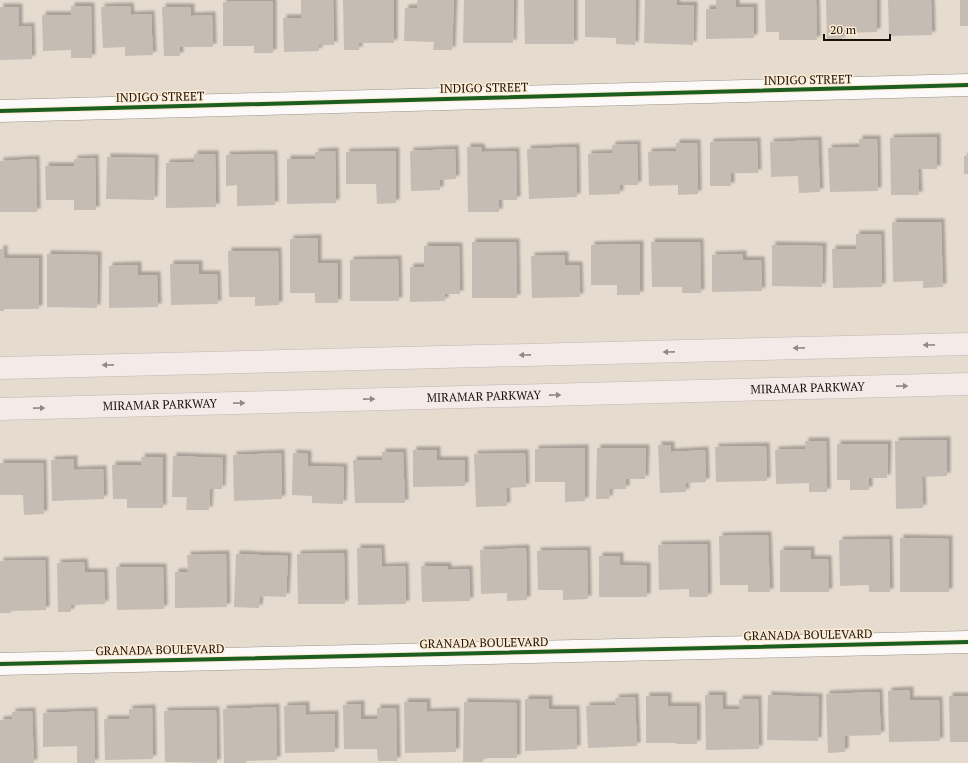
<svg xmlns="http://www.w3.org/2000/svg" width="968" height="763" viewBox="0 0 968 763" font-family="'PT Serif',serif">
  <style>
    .building { fill: #c5bdb3; filter: url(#shadow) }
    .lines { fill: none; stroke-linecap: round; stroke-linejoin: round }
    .minor-casing { stroke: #9c948b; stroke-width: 23 }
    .primary-casing { stroke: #beb9b3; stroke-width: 23 }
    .minor { stroke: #fbfaf8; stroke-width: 22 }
    .primary { stroke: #f4ebe8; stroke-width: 22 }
    .cycleway-casing { stroke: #fdead2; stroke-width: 6 }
    .cycleway { stroke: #1b5e20; stroke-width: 4 }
    .oneway { fill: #918883 }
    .labels { text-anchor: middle; stroke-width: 3; stroke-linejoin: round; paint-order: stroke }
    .street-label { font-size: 12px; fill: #171008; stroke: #fdead2 }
  </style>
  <defs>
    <filter id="shadow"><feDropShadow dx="3.5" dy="-3.5" stdDeviation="1" flood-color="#0004"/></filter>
  </defs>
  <rect width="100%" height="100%" fill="#e5dbcf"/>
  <!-- building -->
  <g class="building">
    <polygon points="301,0 333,0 334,45 319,45 319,51 284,52 283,18 301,18"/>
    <polygon points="343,0 394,0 394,43 359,43 359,50 344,50"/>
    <polygon points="417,0 454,0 452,50 433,50 434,42 404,41 405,8 417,8"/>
    <polygon points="464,0 514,0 513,43 463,43"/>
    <polygon points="524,0 574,0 574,44 525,44"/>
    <polygon points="585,0 636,0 635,45 616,44 616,38 585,37"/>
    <polygon points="645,0 677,0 676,5 694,5 693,45 644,43"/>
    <polygon points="716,0 736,0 736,7 754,7 754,38 706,39 706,9 716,9"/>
    <polygon points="765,0 816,0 817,40 779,40 779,32 766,32"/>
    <polygon points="826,0 877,0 877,32 842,33 842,40 827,40"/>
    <polygon points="888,0 931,0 932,35 889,36"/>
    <rect x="960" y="0" width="8" height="26"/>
    <polygon points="273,1 273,53 254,53 254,46 223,46 223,2"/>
    <polygon points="71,6 91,6 92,58 71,58 71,50 43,51 42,15 71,15"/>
    <polygon points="130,6 131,15 151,14 153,55 125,56 125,47 103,48 101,7"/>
    <polygon points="0,7 19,7 19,27 31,26 32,59 0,60"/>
    <polygon points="162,7 191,7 191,16 212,15 213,47 180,47 180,56 164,56"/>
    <polygon points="937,137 937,169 918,169 919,195 891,195 890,138"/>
    <polygon points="859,139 877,139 878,191 830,192 828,148 859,147"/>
    <polygon points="818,140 820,192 799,193 798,176 771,177 770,142"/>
    <polygon points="757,141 758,173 731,173 731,186 710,186 710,142"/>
    <polygon points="676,143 697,143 698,194 678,195 678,185 649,186 648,152 676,151"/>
    <polygon points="637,144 638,185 620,185 620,194 589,195 588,154 612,153 612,145"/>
    <polygon points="467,147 481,147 482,152 516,151 517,200 499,200 499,212 468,212"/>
    <polygon points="576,147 577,197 529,199 527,149"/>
    <polygon points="455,149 456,179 440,180 440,190 411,191 410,151"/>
    <polygon points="335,151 336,203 287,204 287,159 315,159 315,152"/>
    <polygon points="396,151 396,203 377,204 376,184 346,184 346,152"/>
    <polygon points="194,154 215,154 216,207 166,208 166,163 194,162"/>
    <polygon points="274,154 275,205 237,206 237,185 226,186 226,155"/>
    <rect x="964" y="156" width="4" height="18"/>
    <polygon points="107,157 155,158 154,200 106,199"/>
    <polygon points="95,158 96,210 74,210 74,200 46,200 45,166 74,166 74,159"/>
    <polygon points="36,159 37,212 0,212 0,161"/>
    <polygon points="892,222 941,222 943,287 923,288 923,281 893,282"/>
    <polygon points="856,234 881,234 882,287 833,288 832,249 856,249"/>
    <polygon points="318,238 318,263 338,263 338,303 315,303 315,293 290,293 290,239"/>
    <polygon points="472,242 516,242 517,298 472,298"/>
    <polygon points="651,242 700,242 701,293 682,293 682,287 652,287"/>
    <polygon points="640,244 640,295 617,295 617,285 591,285 591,245"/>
    <polygon points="772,245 823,246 822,287 772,286"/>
    <polygon points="424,246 459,246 460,294 445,294 445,301 410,302 410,267 424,267"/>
    <polygon points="0,249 4,249 4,258 39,258 39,309 4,309 4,311 0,311"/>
    <polygon points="228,251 278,251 279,305 255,306 255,297 229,297"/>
    <polygon points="47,254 98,255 97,308 47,307"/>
    <polygon points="743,254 743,260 761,260 762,291 712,292 712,255"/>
    <polygon points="565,255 565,265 579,265 580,297 532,298 531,256"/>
    <polygon points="398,259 399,301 350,301 350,260"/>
    <polygon points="170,264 199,264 199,274 217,274 218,304 171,305"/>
    <polygon points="138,265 138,275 157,275 158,307 109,308 109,266"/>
    <polygon points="947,440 947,476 922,477 923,508 896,509 895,441"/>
    <polygon points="805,441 826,441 827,492 809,492 809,483 776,484 775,450 805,449"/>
    <polygon points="837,444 888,444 887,478 869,478 869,490 850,490 850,480 837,480"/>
    <polygon points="658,445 671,445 671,452 705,450 706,482 685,483 686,492 660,493"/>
    <polygon points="766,446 767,481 716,482 715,447"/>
    <polygon points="585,448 585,501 565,502 565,482 535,482 535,449"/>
    <polygon points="597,448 646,448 645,479 626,479 626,489 610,489 609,499 596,499"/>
    <polygon points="413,450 437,450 437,460 465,460 465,486 413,487"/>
    <polygon points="382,452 403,452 405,503 355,503 353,460 382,460"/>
    <polygon points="281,453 282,499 234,501 233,455"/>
    <polygon points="293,453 308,454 308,466 344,467 343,504 312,503 312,496 292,495"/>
    <polygon points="525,453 526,487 506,488 507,506 476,507 474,454"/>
    <polygon points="173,456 223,458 222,489 210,489 209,510 186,510 187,497 172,497"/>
    <polygon points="141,457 163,457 163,508 127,508 127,499 113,499 112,465 142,465"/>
    <polygon points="74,459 74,470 103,469 104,499 52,501 51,460"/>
    <polygon points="0,463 43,463 44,514 24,515 23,495 0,495"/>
    <polygon points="768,535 770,592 748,592 748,585 720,585 719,536"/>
    <polygon points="900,538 949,539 949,592 900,592"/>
    <polygon points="889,539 890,592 869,592 869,585 840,586 839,540"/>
    <polygon points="707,544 708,597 689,597 689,589 659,590 658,545"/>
    <polygon points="357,548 381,548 382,567 405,566 406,604 358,605"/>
    <polygon points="526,548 527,600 507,601 507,593 481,594 480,550"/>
    <polygon points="587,550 588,599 563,600 563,590 538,590 537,551"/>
    <polygon points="780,550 811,550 811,559 828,559 829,592 780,592"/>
    <polygon points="344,553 345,604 298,604 297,554"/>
    <polygon points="226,554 227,607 175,608 175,572 188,572 187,555"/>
    <polygon points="236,554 288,556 286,597 260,596 259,608 234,607"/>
    <polygon points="599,556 620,556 620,565 647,566 647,597 599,597"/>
    <polygon points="45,560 46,610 11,611 11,613 0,613 0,561"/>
    <polygon points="84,562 85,572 104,572 105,604 71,605 71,612 58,612 57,563"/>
    <polygon points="421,566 448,566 448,570 469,569 470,601 422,602"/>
    <polygon points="116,567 163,567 164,609 117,610"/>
    <polygon points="910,690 910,700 939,700 940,741 889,742 888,691"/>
    <polygon points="879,692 881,735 845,736 845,752 828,753 826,694"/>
    <polygon points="705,695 723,695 723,709 739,709 739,699 758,699 759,749 706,750"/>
    <polygon points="768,695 819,697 818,741 767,740"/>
    <polygon points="646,696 668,696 668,706 697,706 697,744 676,744 676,743 646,743"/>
    <polygon points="949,696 968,696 968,742 950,742"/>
    <polygon points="635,697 637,746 588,748 586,706 616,705 615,698"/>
    <polygon points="525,699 549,699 549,709 576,709 577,749 525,751"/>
    <polygon points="404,702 427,702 427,712 456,711 456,752 405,753"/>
    <polygon points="464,702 517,703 517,758 483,758 483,762 463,762"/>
    <polygon points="361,704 361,719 377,719 377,708 396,708 397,761 378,761 377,749 344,749 343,705"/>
    <polygon points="306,705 306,715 335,714 335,752 285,753 284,706"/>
    <polygon points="276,707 277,760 246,761 246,763 224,763 223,709"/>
    <polygon points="152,708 153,759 105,760 104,719 129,719 129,709"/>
    <polygon points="216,710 217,763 165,762 164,711"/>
    <polygon points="32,711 34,763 0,763 0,720 12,719 12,712"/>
    <polygon points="94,711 95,763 77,763 77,746 43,747 43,713"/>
  </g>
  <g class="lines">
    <defs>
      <g id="minor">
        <polyline points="0,111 968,85"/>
        <polyline points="0,664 968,642"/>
      </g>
      <g id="primary">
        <polyline points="0,368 968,344"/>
        <path id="s1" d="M0,409L968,384"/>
      </g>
    </defs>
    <!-- minor casing -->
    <use href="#minor" class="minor-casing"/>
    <!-- primary casing -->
    <use href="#primary" class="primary-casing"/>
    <!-- minor -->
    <use href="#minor" class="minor"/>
    <!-- primary -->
    <use href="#primary" class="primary"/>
    <defs>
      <g id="cycleway">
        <polyline points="0,111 968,85"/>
        <polyline points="0,664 968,642"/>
      </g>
    </defs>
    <!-- cycleway casing -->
    <use href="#cycleway" class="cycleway-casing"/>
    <!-- cycleway -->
    <use href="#cycleway" class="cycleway"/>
  </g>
  <!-- one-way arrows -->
  <defs><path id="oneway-solid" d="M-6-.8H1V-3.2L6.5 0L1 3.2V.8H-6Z"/></defs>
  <g class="oneway">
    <use href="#oneway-solid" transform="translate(929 345) rotate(179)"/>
    <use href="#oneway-solid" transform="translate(799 348) rotate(179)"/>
    <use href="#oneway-solid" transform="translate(669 352) rotate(179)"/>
    <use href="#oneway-solid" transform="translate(525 355) rotate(179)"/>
    <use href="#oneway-solid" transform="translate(108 365) rotate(179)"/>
    <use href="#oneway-solid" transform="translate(902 386) rotate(-1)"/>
    <use href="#oneway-solid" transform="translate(555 395) rotate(-1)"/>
    <use href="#oneway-solid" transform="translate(369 399) rotate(-1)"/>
    <use href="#oneway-solid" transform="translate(239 403) rotate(-1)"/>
    <use href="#oneway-solid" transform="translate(39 408) rotate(-1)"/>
  </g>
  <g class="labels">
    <!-- street labels -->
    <g class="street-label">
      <text transform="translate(808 80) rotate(-1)" y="4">INDIGO STREET</text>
      <text transform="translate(484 88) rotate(-1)" y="4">INDIGO STREET</text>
      <text transform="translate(160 97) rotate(-1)" y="4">INDIGO STREET</text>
      <text dy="4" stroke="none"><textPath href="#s1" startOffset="808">MIRAMAR PARKWAY</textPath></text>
      <text dy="4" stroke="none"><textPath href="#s1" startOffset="484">MIRAMAR PARKWAY</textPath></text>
      <text dy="4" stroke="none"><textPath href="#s1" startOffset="160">MIRAMAR PARKWAY</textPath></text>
      <text transform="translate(808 635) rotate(-1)" y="4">GRANADA BOULEVARD</text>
      <text transform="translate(484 643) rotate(-1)" y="4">GRANADA BOULEVARD</text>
      <text transform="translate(160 650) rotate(-1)" y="4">GRANADA BOULEVARD</text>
    </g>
  </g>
  <!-- scale -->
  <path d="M824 34v6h66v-6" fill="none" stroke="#171008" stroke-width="2"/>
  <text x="830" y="34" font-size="12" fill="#171008" stroke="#fdead2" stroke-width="3" paint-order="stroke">20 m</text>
</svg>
